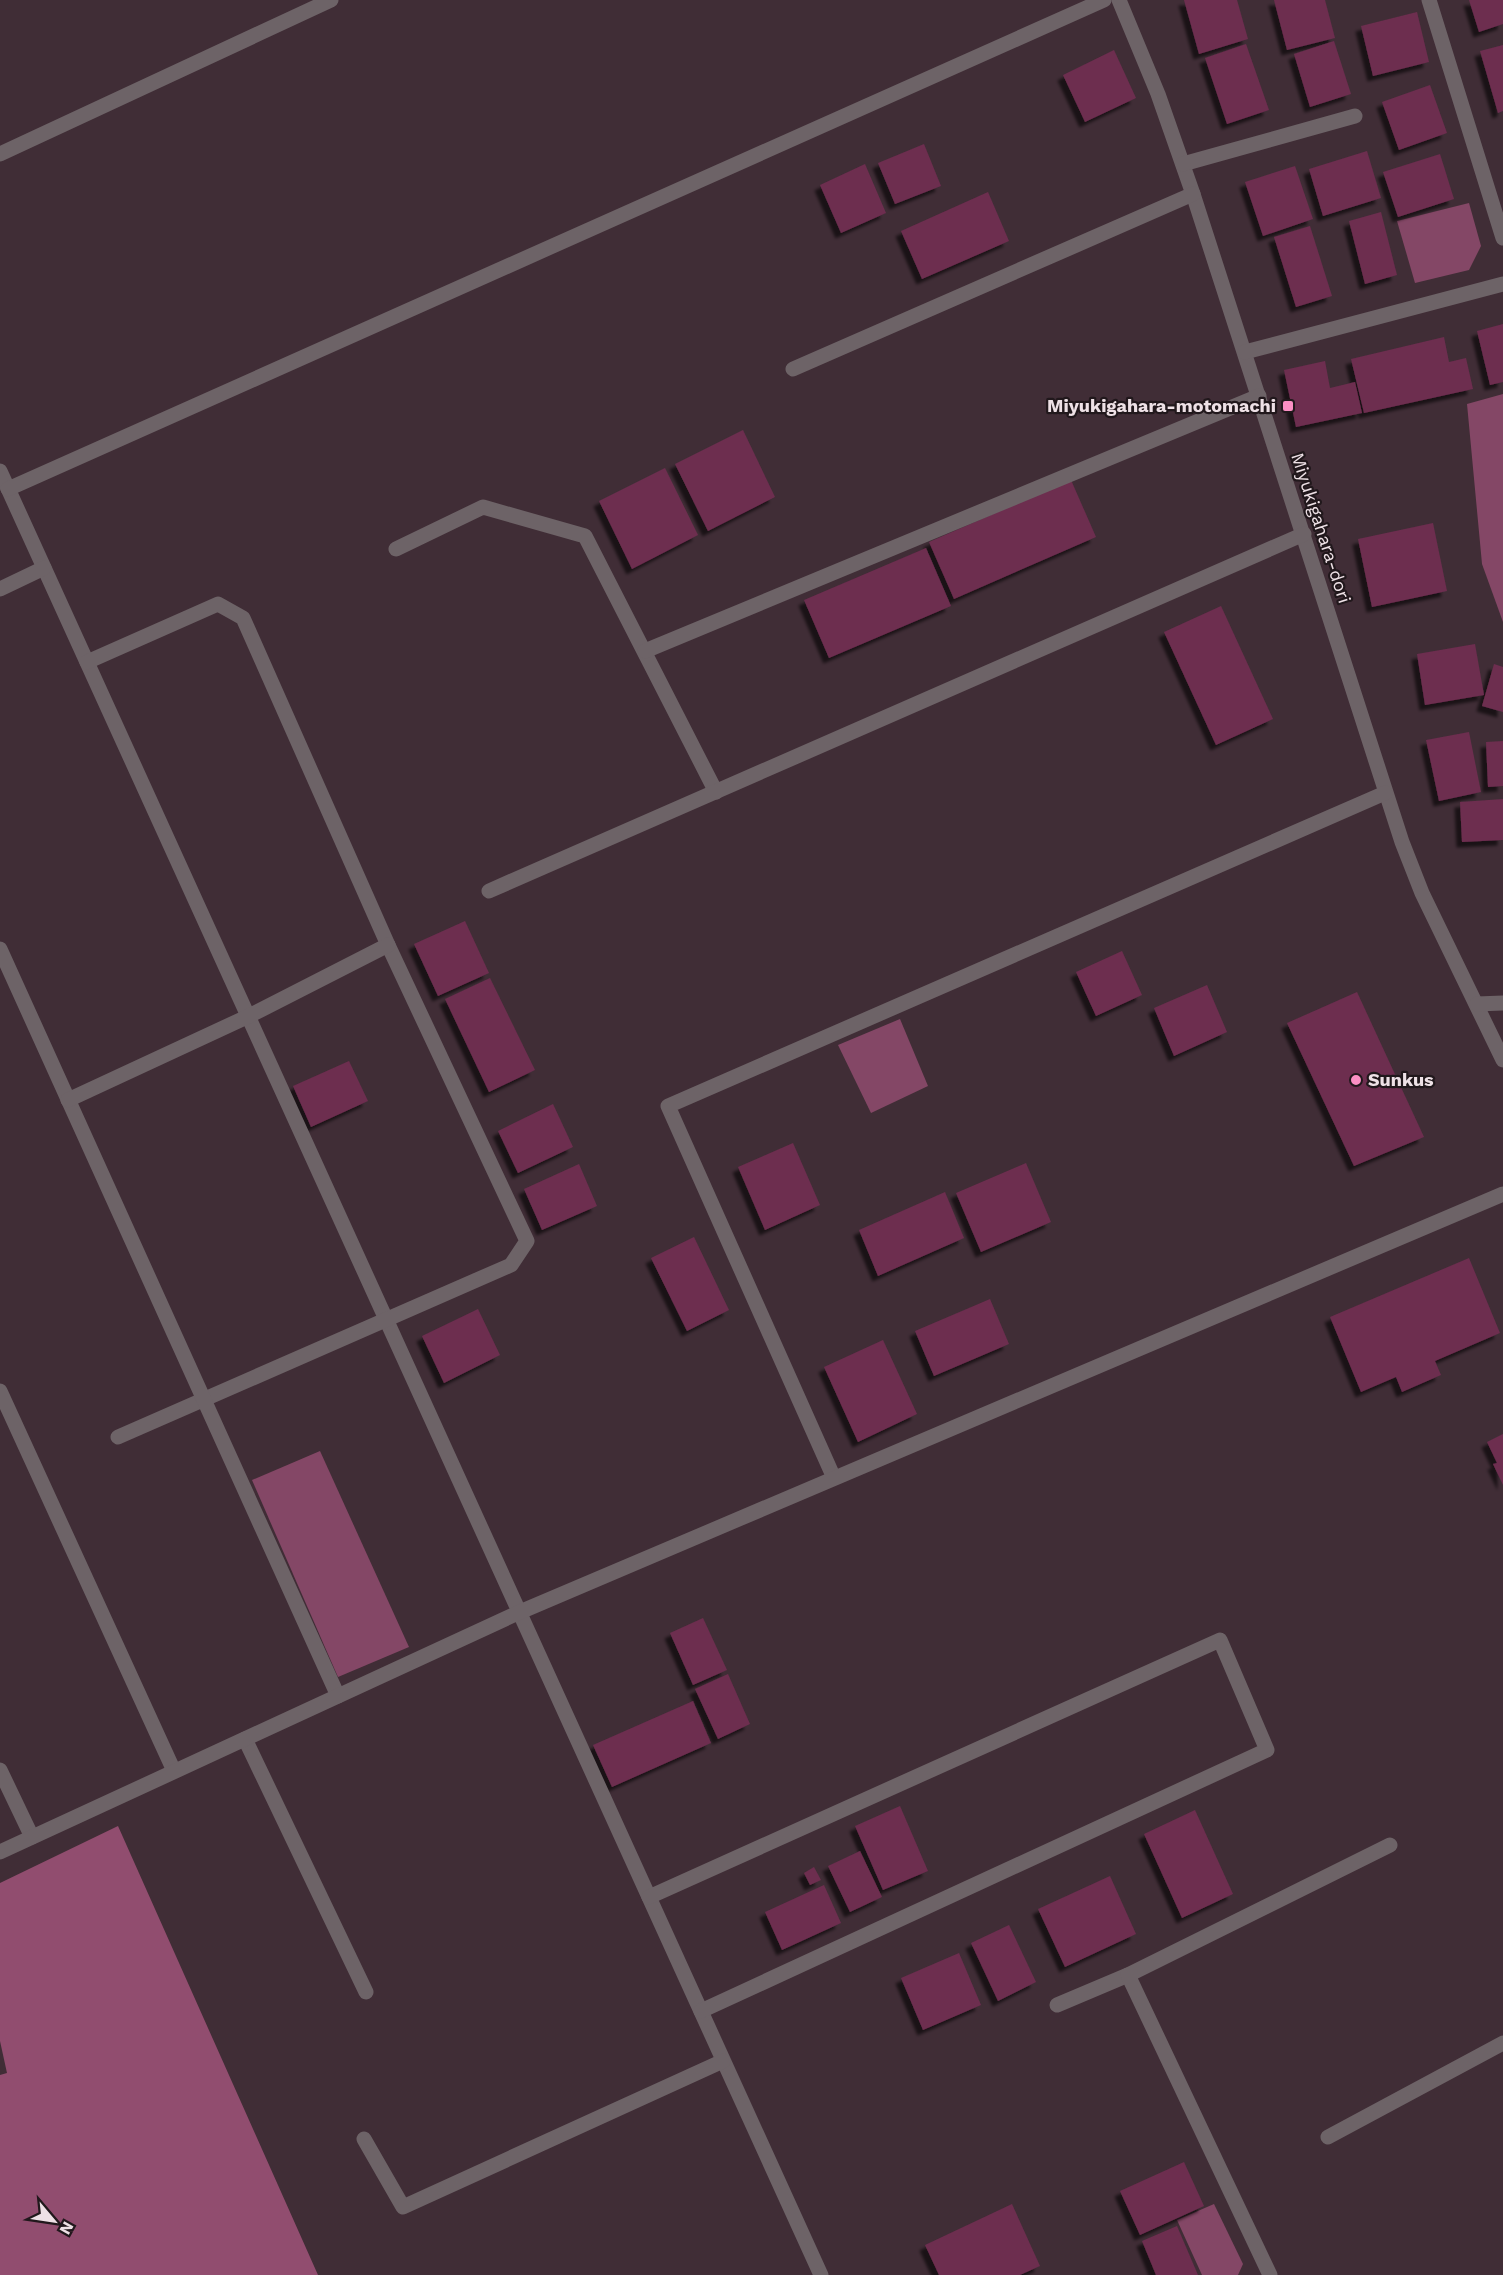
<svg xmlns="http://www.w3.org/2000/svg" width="1503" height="2275" viewBox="0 0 1503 2275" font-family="'Work Sans',sans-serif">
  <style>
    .green { fill: #844766 }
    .forest { fill: #914d6f }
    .building { fill: #6d2d4f; filter: url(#shadow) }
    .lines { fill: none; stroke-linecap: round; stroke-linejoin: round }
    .minor { stroke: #6d6367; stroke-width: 15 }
    .poi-dot { fill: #fb8fc4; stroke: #21181c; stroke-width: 2 }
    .labels { text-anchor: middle; stroke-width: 4.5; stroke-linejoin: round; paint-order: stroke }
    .poi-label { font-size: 18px; font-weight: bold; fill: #eee1e6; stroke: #21181c; text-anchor: end }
    .street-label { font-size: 18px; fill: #eee1e6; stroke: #21181c }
  </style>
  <defs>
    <filter id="shadow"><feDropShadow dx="-5.5" dy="5.5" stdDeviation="1.5" flood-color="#0009"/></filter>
  </defs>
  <rect width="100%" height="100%" fill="#402d36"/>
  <!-- green -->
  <g class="green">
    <polygon points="1469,203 1481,246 1469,270 1415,283 1397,221"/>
    <polygon points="1503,394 1503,622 1482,564 1467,404"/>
    <polygon points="900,1019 928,1086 871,1113 838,1045"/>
    <polygon points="320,1451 409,1647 338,1677 252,1480"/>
    <polygon points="1214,2204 1243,2264 1238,2275 1202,2275 1177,2220"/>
  </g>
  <!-- forest -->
  <polygon class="forest" points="118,1826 318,2275 0,2275 0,2075 7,2073 0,2041 0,1883"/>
  <!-- building -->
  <g class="building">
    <polygon points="1184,0 1237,0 1248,39 1199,54"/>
    <polygon points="1274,0 1325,0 1335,38 1287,50"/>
    <polygon points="1469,0 1503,0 1503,24 1479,32"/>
    <polygon points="1417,12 1429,62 1373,76 1361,26"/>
    <polygon points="1334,41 1351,94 1310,107 1294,54"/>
    <polygon points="1246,44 1269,110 1227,124 1205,58"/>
    <polygon points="1503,45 1503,111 1498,113 1480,51"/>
    <polygon points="1114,50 1136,98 1085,122 1063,75"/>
    <polygon points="1430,85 1447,133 1399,150 1382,102"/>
    <polygon points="924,144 941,186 895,204 878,163"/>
    <polygon points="1367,151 1381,198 1323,216 1309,169"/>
    <polygon points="1440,154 1454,199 1398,217 1383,172"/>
    <polygon points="865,164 886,213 841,233 820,185"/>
    <polygon points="1295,166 1313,219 1263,236 1245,182"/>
    <polygon points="988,192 1009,241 922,279 901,231"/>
    <polygon points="1381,212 1397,275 1365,284 1349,221"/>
    <polygon points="1310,226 1332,296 1296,307 1274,237"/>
    <polygon points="1503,324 1503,382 1490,385 1477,331"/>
    <polygon points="1444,337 1449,362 1466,358 1473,389 1364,413 1351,359"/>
    <polygon points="1325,361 1330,388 1355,382 1362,413 1296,427 1284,370"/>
    <polygon points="743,430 775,497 708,531 675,464"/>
    <polygon points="665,468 698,535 632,569 599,501"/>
    <polygon points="1071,480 1096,537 954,599 929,542"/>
    <polygon points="1433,523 1447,591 1372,607 1358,539"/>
    <polygon points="926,548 951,606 829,658 804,600"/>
    <polygon points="1221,606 1273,719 1216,745 1164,632"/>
    <polygon points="1475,644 1484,695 1425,705 1417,654"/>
    <polygon points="1494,664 1503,667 1503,712 1482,706"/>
    <polygon points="1469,732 1481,792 1439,801 1426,740"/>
    <polygon points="1503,741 1503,786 1488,787 1486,742"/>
    <polygon points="1503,799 1503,840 1462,842 1460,802"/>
    <polygon points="465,921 489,973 438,996 414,944"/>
    <polygon points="1122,951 1142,995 1096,1016 1076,972"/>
    <polygon points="490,978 535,1070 489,1092 445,999"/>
    <polygon points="1207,985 1227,1032 1174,1056 1154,1008"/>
    <polygon points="1357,992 1424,1137 1354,1166 1287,1023"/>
    <polygon points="349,1061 368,1101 311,1127 293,1086"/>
    <polygon points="553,1104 573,1147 518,1173 498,1131"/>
    <polygon points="793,1143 820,1205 765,1230 738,1167"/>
    <polygon points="1026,1163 1051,1222 981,1252 956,1193"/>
    <polygon points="579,1164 597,1206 542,1230 524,1189"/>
    <polygon points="945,1192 964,1238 878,1276 859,1230"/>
    <polygon points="694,1237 729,1310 687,1331 651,1258"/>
    <polygon points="1469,1258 1500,1333 1435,1361 1441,1375 1402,1392 1396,1377 1361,1392 1330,1317"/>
    <polygon points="990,1299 1009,1344 934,1376 915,1331"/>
    <polygon points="478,1309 500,1355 444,1383 422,1336"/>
    <polygon points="883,1340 917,1414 858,1442 824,1367"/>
    <polygon points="1503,1434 1503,1485 1493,1464 1497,1463 1487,1442"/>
    <polygon points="703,1618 727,1670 693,1685 670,1633"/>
    <polygon points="728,1674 750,1724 718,1739 695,1689"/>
    <polygon points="693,1701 711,1743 612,1787 593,1745"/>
    <polygon points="900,1806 928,1871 883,1890 855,1826"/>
    <polygon points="1195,1810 1233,1894 1182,1918 1144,1834"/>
    <polygon points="860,1851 882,1897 850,1912 828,1866"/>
    <polygon points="814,1867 821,1880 810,1885 804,1873"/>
    <polygon points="1110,1876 1136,1934 1065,1967 1038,1909"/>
    <polygon points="824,1885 841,1923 782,1950 765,1912"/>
    <polygon points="1009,1925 1036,1982 998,2001 971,1943"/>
    <polygon points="959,1953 981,2005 923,2030 901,1978"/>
    <polygon points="1184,2162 1204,2206 1140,2235 1120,2191"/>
    <polygon points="1012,2204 1040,2266 1020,2275 939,2275 925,2245"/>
    <polygon points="1177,2226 1198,2275 1156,2275 1142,2241"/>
  </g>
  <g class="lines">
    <!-- minor -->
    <g class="minor">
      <polyline points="1119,0 1158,94 1193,194 1402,842 1422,893 1503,1060"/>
      <polyline points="1429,0 1503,238"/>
      <polyline points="0,154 331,0"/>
      <polyline points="1183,164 1355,116"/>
      <polyline points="1245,352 1503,284"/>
      <polyline points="793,369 1193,194"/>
      <polyline points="0,471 821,2275"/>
      <polyline points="8,489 1104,0"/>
      <polyline points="396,549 483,507 585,536 716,792"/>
      <polyline points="0,589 44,568"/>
      <polyline points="645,651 1259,396"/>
      <polyline points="87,662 218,604 243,618 388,945 527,1241 511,1265 118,1437"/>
      <polyline points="489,891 1304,534"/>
      <polyline points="0,949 338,1696"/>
      <polyline points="1477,1004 1503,1003"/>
      <polyline points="68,1100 249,1016 388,945"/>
      <polyline points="0,1391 174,1771"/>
      <polyline points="834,1478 668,1106 1385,793"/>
      <polyline points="245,1739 366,1992"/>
      <polyline points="0,1770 32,1837"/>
      <polyline points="0,1852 520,1612 1503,1194"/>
      <polyline points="649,1897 1220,1640 1267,1750 701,2011"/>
      <polyline points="1057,2005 1128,1975"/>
      <polyline points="1328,2137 1503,2043"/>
      <polyline points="364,2139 403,2207 723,2061"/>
      <polyline points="1270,2275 1128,1975 1390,1845"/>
    </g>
  </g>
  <!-- markers -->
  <g class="poi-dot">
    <rect x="1282" y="400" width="12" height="12" rx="3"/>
    <circle cx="1356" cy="1080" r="6"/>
  </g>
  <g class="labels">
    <!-- poi labels -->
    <g class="poi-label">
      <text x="1276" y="412">Miyukigahara-motomachi</text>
      <text x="1368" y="1086" text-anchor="start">Sunkus</text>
    </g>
    <!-- street labels -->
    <g class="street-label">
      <text transform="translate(1321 528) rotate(72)" y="6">Miyukigahara-dori</text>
    </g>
  </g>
  <!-- north arrow -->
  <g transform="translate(54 2221) rotate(119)" stroke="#21181c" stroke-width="4.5" paint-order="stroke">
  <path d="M0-4.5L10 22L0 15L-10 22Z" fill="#eee1e6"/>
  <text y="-9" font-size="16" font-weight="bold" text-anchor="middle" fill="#eee1e6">N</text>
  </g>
</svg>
